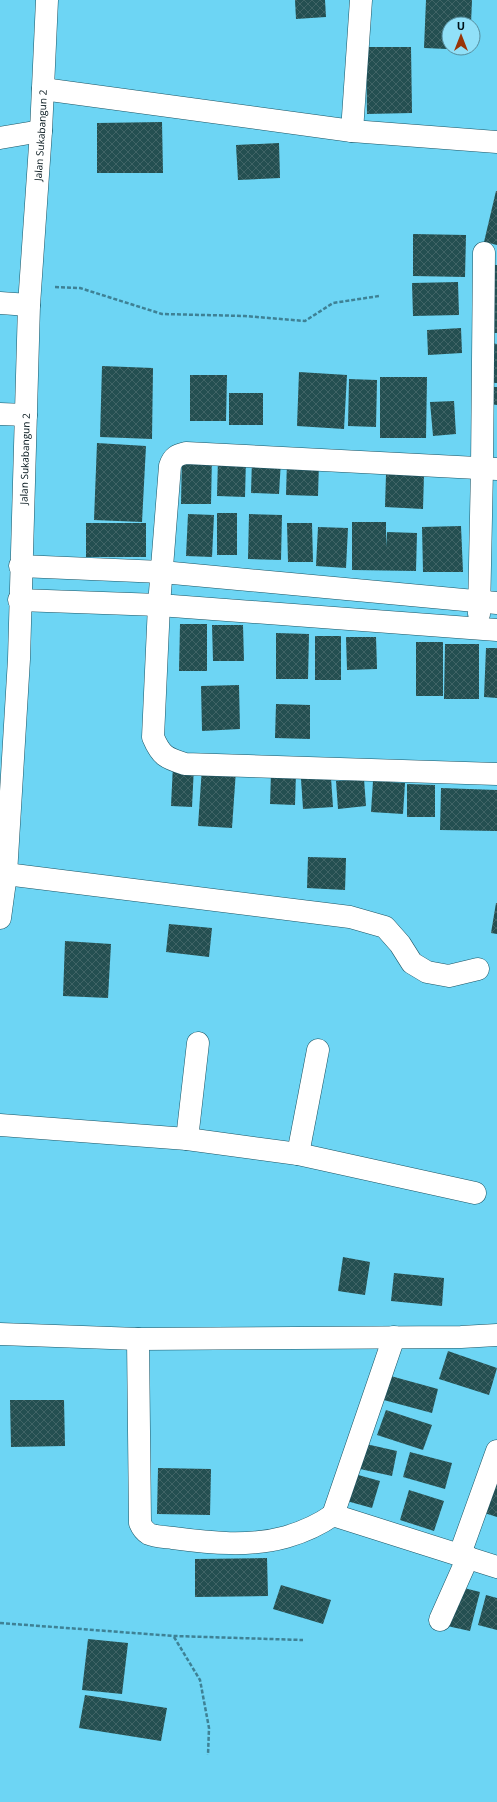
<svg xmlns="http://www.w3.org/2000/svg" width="497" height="1802" viewBox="0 0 497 1802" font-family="'Open Sans',sans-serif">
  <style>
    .building { fill: url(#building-cross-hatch) }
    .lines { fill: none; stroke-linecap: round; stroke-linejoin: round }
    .minor-casing { stroke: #1b5464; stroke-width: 23 }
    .path { stroke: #3e8195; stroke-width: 2.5; stroke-dasharray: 4 2; stroke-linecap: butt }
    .minor { stroke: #fff; stroke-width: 22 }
    .labels { text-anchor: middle; stroke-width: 4; stroke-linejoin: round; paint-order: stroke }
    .street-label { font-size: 10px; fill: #001218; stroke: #91e0f8 }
  </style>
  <defs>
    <pattern id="building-cross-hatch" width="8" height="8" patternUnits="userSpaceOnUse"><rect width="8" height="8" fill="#244f51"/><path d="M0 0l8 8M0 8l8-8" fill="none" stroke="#406466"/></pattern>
  </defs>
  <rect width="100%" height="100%" fill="#6dd5f4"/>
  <!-- building -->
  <g class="building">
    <polygon points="295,0 325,0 326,17 296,19"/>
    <polygon points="426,0 472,0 471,24 449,24 449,48 470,48 470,50 424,48"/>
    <polygon points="366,47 411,47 412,113 367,114"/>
    <polygon points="162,122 163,173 97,173 97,123"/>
    <polygon points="279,143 280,178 238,180 236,145"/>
    <polygon points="496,191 497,191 497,245 484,242"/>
    <polygon points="413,234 466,235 465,277 413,276"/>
    <polygon points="491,265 497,265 497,333 490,333"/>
    <polygon points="458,282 459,315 413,316 412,283"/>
    <polygon points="461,328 462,353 428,355 427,330"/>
    <polygon points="492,343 497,344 497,383 490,383"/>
    <polygon points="102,366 153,368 152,439 100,437"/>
    <polygon points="299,372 347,375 344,429 297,426"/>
    <polygon points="190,375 227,375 226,421 190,421"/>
    <polygon points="380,377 427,377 426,438 380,438"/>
    <polygon points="349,379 377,380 376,427 348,426"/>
    <polygon points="491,387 497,387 497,405 490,404"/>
    <rect x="229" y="393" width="34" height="32"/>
    <polygon points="454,401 456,434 433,436 430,402"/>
    <polygon points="97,443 146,446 142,522 94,520"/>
    <polygon points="182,455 212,455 211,504 181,504"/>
    <polygon points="218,458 246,458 245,497 217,496"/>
    <polygon points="252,459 281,460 279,494 251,493"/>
    <polygon points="287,461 319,461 318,496 286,495"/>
    <polygon points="386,474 424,474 423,509 385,507"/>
    <rect x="217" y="513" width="20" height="42"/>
    <polygon points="188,514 214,515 212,557 186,556"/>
    <polygon points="249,514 282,515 281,560 248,559"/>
    <polygon points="352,522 386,522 386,547 387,532 417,533 416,571 352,570"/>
    <rect x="86" y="523" width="60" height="34"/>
    <polygon points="287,523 312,523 313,562 288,562"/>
    <polygon points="461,526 463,572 423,572 422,527"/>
    <polygon points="318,527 348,528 346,568 316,566"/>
    <polygon points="180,624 207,624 207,671 179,671"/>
    <polygon points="212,625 243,625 244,661 213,661"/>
    <polygon points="276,633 309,634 308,679 276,679"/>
    <rect x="315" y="636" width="26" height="44"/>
    <polygon points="346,637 376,637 377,669 347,670"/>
    <rect x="416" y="642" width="27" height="54"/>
    <polygon points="445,644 479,644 479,699 444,699"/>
    <polygon points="486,648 497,648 497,698 484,697"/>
    <polygon points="239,685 240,729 202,731 201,686"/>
    <polygon points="276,704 310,705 310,739 275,738"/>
    <polygon points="173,765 194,766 192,807 171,806"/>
    <polygon points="202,767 236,770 232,828 198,826"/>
    <polygon points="271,772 296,772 295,805 270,804"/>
    <polygon points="331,778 333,807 303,809 301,779"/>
    <polygon points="364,779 366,806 338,809 336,781"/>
    <polygon points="373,781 405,783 403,814 371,812"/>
    <polygon points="407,784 435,785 435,817 407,817"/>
    <polygon points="441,788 497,790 497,831 440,830"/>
    <polygon points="308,857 346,858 345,890 307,888"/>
    <polygon points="496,903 497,903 497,934 491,933"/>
    <polygon points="169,924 212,928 209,957 166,952"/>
    <polygon points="65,941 111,944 108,998 63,996"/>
    <polygon points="343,1257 370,1262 365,1295 338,1291"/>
    <polygon points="394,1273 444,1278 442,1306 391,1301"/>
    <polygon points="448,1351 497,1368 489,1395 439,1379"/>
    <polygon points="387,1375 438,1389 432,1413 380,1399"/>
    <polygon points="10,1400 64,1400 65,1446 11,1447"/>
    <polygon points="386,1410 432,1425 423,1450 377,1435"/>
    <polygon points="366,1444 397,1451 392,1476 360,1469"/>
    <polygon points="410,1452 452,1463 445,1489 403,1477"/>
    <polygon points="158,1468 211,1469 210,1515 157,1514"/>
    <polygon points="351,1473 380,1481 372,1508 343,1500"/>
    <polygon points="497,1478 497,1517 478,1511"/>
    <polygon points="409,1490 444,1501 434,1531 400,1520"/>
    <polygon points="267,1558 268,1596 195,1597 195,1559"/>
    <polygon points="281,1585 331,1600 323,1624 273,1609"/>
    <polygon points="456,1586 480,1592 470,1631 447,1626"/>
    <polygon points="486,1595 497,1598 497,1630 478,1625"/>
    <polygon points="88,1639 128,1643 122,1694 82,1690"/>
    <polygon points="85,1695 167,1708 161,1741 79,1728"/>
  </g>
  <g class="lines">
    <defs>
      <g id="minor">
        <polyline points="43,89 352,131 497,142"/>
        <polyline points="352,131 361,0"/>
        <polyline points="0,138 41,131"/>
        <polyline points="0,303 29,305"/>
        <polyline points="0,414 26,415"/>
        <path d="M497,469L186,453C177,455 173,457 170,466L159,605L153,737C161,756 166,758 185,764L497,774"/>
        <polyline points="20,566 162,572 497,603"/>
        <polyline points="19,600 159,605 497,630"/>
        <polyline points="479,614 482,468 484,253"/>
        <polyline points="6,874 350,917 385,927 400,944 412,963 427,972 449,976 478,969"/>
        <path id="s1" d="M0,918L6,874L19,659L29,305L41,131L47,0"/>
        <polyline points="0,1125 187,1139 298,1154 475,1193"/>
        <polyline points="187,1139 198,1043"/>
        <polyline points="298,1154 318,1050"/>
        <polyline points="0,1334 138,1339 461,1337 497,1335"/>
        <path d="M138,1339L140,1523C142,1528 144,1531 149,1534C156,1537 166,1537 173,1538C210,1543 250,1547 286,1537C303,1532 319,1525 333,1515L497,1567"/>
        <polyline points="333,1515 394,1337"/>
        <polyline points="460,1554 497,1451"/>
        <polyline points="440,1620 468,1557"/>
      </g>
    </defs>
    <!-- minor casing -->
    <use href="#minor" class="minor-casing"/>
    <!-- path -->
    <g class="path">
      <polyline points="55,287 80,288 162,314 245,316 305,321 333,303 379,296"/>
      <polyline points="0,1623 174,1636 303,1640"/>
      <polyline points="174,1637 200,1680 209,1728 208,1755"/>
    </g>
    <!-- minor -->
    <use href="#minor" class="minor"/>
  </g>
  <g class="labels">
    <!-- street labels -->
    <g class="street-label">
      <text dy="4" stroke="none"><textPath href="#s1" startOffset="784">Jalan Sukabangun 2</textPath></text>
      <text dy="4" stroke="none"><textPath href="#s1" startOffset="460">Jalan Sukabangun 2</textPath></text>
    </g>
  </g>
  <!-- north arrow -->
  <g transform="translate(461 36)"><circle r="19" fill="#91e0f8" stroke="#578e9e"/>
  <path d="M0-3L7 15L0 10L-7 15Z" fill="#993407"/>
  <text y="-6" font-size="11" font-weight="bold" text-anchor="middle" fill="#001218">U</text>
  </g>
</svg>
